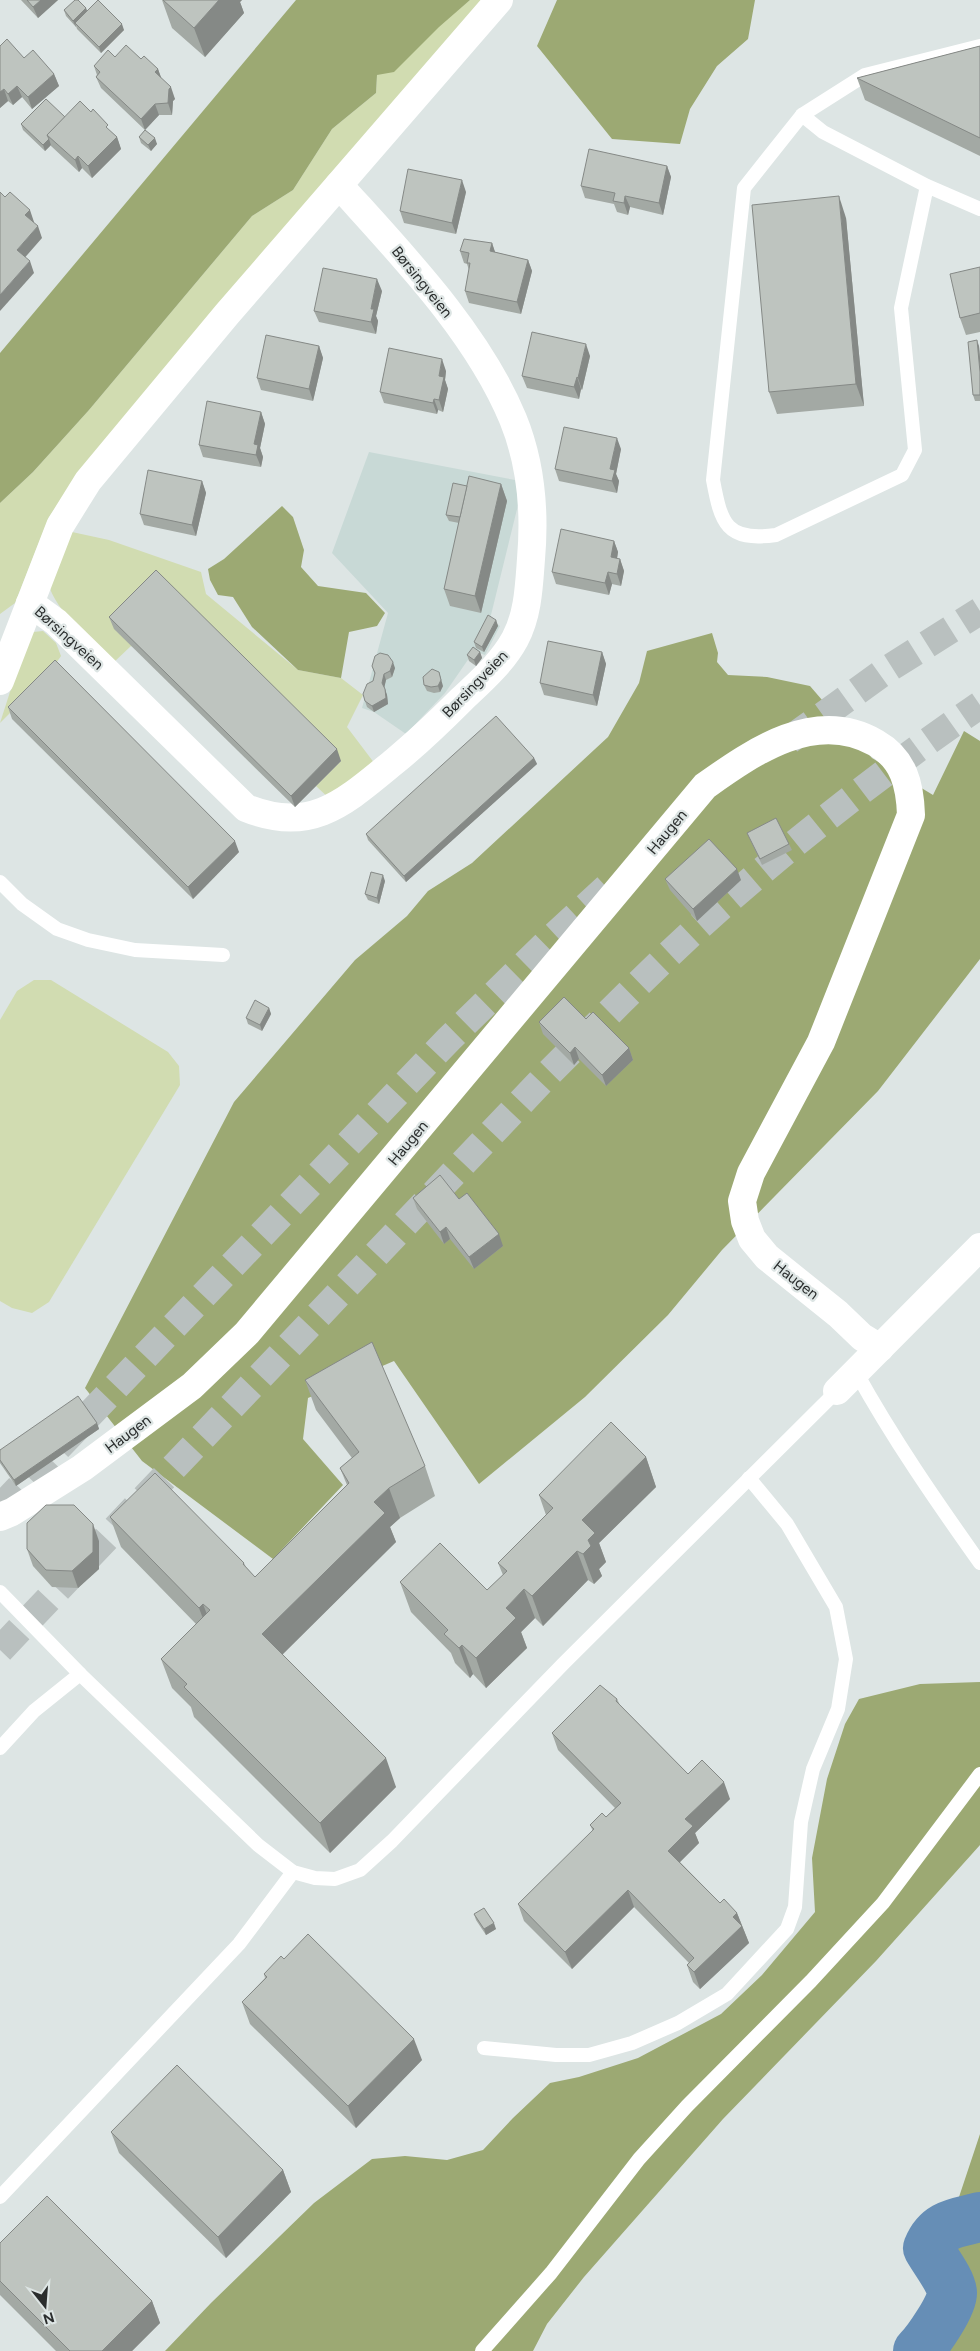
<svg xmlns="http://www.w3.org/2000/svg" width="980" height="2351" viewBox="0 0 980 2351" font-family="Figtree,sans-serif">
  <style>
    .built { fill: #c8d9d6 }
    .green { fill: #d1dcb1 }
    .forest { fill: #9ca973 }
    .lines { fill: none; stroke-linecap: round; stroke-linejoin: round }
    .river { stroke: #668eb6; stroke-width: 50 }
    .trunk-tunnel { stroke: #b9c0bf; stroke-width: 28; stroke-dasharray: 28 14; stroke-linecap: butt }
    .service { stroke: #fff; stroke-width: 14 }
    .minor { stroke: #fff; stroke-width: 28 }
    .wall { fill: #a3a9a4 }
    .shaded-wall { fill: #858986 }
    .building { fill: #bec4bf; stroke: #858986 }
    .labels { text-anchor: middle; stroke-width: 4.5; stroke-linejoin: round; paint-order: stroke }
    .street-label { font-size: 15px; fill: #2a2d2d; stroke: #dde5e4 }
  </style>
  <rect width="100%" height="100%" fill="#dde5e4"/>
  <!-- built -->
  <polygon class="built" points="369,452 515,480 520,497 490,619 500,626 485,655 474,651 445,693 406,734 374,712 362,708 388,613 332,553"/>
  <!-- green -->
  <g class="green">
    <polygon points="470,0 484,0 71,485 49,517 15,603 0,614 0,503 33,472 89,410 252,216 293,190 332,129 376,93 377,75"/>
    <path d="M72,532L109,540L201,572L206,594L298,670L341,678L363,695L347,727L375,764L333,802L316,786L341,761L131,646L112,664C97,648 49,604 49,582C50,573 67,542 72,532Z"/>
    <polygon points="43,631 56,643 61,656 47,676 0,723 27,639 33,632"/>
    <polygon points="34,980 51,980 168,1052 179,1066 180,1085 49,1302 32,1313 12,1308 0,1301 0,1020 17,991"/>
  </g>
  <!-- forest -->
  <g class="forest">
    <polygon points="296,0 470,0 439,27 394,72 377,75 376,93 332,129 293,190 252,216 89,410 33,472 0,503 0,353"/>
    <polygon points="557,0 755,0 748,39 717,66 690,109 680,144 612,139 537,46"/>
    <polygon points="282,506 293,517 304,550 301,567 318,586 366,593 385,613 377,626 349,632 341,678 298,670 252,627 233,597 218,595 210,580 208,569 224,559"/>
    <polygon points="712,633 718,653 717,662 728,675 767,677 810,686 872,758 933,795 964,731 980,741 980,959 878,1091 722,1250 668,1315 585,1397 479,1484 394,1361 308,1398 303,1439 343,1485 273,1559 142,1461 85,1388 234,1102 355,960 407,916 428,891 472,863 608,737 639,683 647,651"/>
    <polygon points="980,1682 980,1845 876,1961 723,2119 584,2277 547,2324 533,2351 165,2351 211,2303 314,2203 372,2159 405,2156 447,2160 483,2150 513,2118 550,2083 579,2077 638,2058 721,2014 762,1975 815,1912 812,1858 827,1779 845,1724 859,1699 920,1684"/>
    <polygon points="980,2134 980,2351 926,2351 941,2265 957,2203"/>
  </g>
  <g class="lines">
    <!-- river -->
    <path class="river" d="M918,2351C927,2342 953,2305 952,2293C952,2282 934,2259 928,2248C938,2223 957,2223 980,2217"/>
    <!-- trunk-tunnel -->
    <g class="trunk-tunnel">
      <polyline points="789,740 888,669 980,611"/>
      <polyline points="0,1508 449,1039 552,938 613,882"/>
      <path d="M0,1650L546,1076C595,1027 644,977 695,930C784,849 880,773 980,705"/>
    </g>
    <!-- service -->
    <g class="service">
      <polyline points="802,115 865,75 980,46"/>
      <path d="M927,186L901,308L915,450L902,475L776,535C726,542 721,523 713,480L744,188L802,115L823,132L927,186L980,209"/>
      <polyline points="0,882 22,904 57,929 88,940 135,950 223,955"/>
      <path d="M856,1372C893,1439 936,1501 980,1563"/>
      <polyline points="0,1592 80,1674 258,1845 293,1872 315,1878 335,1879 360,1870 392,1841 563,1664 837,1391"/>
      <polyline points="0,1748 34,1711 80,1674"/>
      <polyline points="484,2048 556,2055 589,2055 632,2043 678,2023 727,1994 787,1929 795,1907 801,1822 813,1769 838,1709 846,1659 836,1607 787,1524 749,1478"/>
      <polyline points="0,2197 239,1944 293,1872"/>
      <polyline points="482,2351 551,2273 639,2159 687,2106 811,1981 883,1903 980,1774"/>
    </g>
    <!-- minor -->
    <g class="minor">
      <path d="M30,603L56,622L246,808C312,835 346,801 395,761C418,742 440,721 461,700C481,681 502,663 515,639C528,615 529,586 531,559C535,513 531,463 513,419C477,332 402,255 339,185"/>
      <polyline points="0,681 60,526 88,481 227,314 499,0"/>
      <polyline points="837,1391 980,1247"/>
      <path d="M0,1517L12,1512L82,1468L192,1386L247,1333L705,786C754,751 816,708 876,743C904,759 910,785 911,815L821,1042L751,1173L742,1201L745,1221L752,1239L767,1257L838,1314L862,1337L880,1348"/>
    </g>
  </g>
  <!-- wall -->
  <g class="wall">
    <polygon points="21,0 58,0 38,18"/>
    <polygon points="162,0 242,0 240,2 244,13 205,57 172,28"/>
    <polygon points="86,8 87,11 124,30 101,53 77,29 76,26 76,27 66,16 64,10"/>
    <polygon points="0,46 54,74 59,86 32,109 22,97 13,105 8,101 0,108"/>
    <polygon points="980,46 980,156 865,100 857,78"/>
    <polygon points="115,57 141,59 158,69 161,78 175,99 173,101 172,115 159,115 145,130 157,144 151,151 141,143 139,137 145,130 101,88 96,77 97,75 94,66"/>
    <polygon points="65,117 111,132 117,137 121,149 92,178 82,168 79,172 51,146 51,145 45,151 23,130 21,124"/>
    <polygon points="667,166 671,177 663,215 630,207 628,215 617,212 614,204 585,198 581,186"/>
    <polygon points="466,192 456,234 404,223 400,211"/>
    <polygon points="846,218 864,406 777,414 769,392"/>
    <polygon points="492,243 495,252 528,260 532,271 521,314 469,303 465,291 469,270 467,264 464,263 460,251"/>
    <polygon points="980,267 980,332 966,335 960,318"/>
    <polygon points="382,291 376,316 378,321 376,334 319,322 314,311"/>
    <polygon points="319,346 323,358 313,401 261,390 257,378"/>
    <polygon points="979,346 980,358 980,401 975,401 973,395"/>
    <polygon points="590,356 582,390 581,389 579,399 527,388 522,376"/>
    <polygon points="446,371 445,380 448,389 443,412 438,410 437,414 384,403 380,392"/>
    <polygon points="261,412 265,424 260,448 263,457 261,467 203,457 199,445"/>
    <polygon points="621,449 616,474 619,481 617,493 559,481 555,469"/>
    <polygon points="202,481 206,493 196,536 144,525 140,514"/>
    <polygon points="501,484 507,501 481,613 450,606 444,589 459,523 449,521 446,515 467,486"/>
    <polygon points="614,541 618,552 617,559 620,559 624,571 621,586 612,584 609,595 556,584 552,572"/>
    <polygon points="109,617 341,761 295,807 114,629"/>
    <polygon points="496,620 498,626 484,652 476,648 474,642"/>
    <polygon points="480,652 482,658 476,666 469,661 467,655"/>
    <polygon points="602,652 606,664 597,706 544,695 540,683"/>
    <polygon points="372,666 395,668 392,677 386,680 384,687 387,695 388,704 374,712 367,707 365,701 373,681 375,675"/>
    <polygon points="424,685 443,686 440,692 434,693 427,691"/>
    <polygon points="8,707 239,852 193,899 12,719"/>
    <polygon points="534,758 537,764 406,882 368,840 366,834"/>
    <polygon points="747,833 789,844 792,850 762,865"/>
    <polygon points="665,879 741,880 697,921 670,890"/>
    <polygon points="385,881 379,904 368,900 365,894"/>
    <polygon points="269,1008 271,1014 262,1031 248,1024 246,1018"/>
    <polygon points="586,1019 629,1048 633,1060 606,1086 579,1059 574,1065 543,1034 539,1022"/>
    <polygon points="413,1198 503,1246 474,1269 450,1239 444,1244 417,1209"/>
    <polygon points="305,1380 425,1466 435,1496 400,1518 390,1527 396,1542 282,1654 396,1787 330,1853 194,1717 191,1707 172,1688 161,1659 196,1624 121,1547 110,1517 244,1563 246,1567 255,1577 347,1485 340,1468 352,1458 316,1410"/>
    <polygon points="97,1423 99,1429 16,1486 0,1463 0,1450"/>
    <polygon points="646,1457 656,1487 599,1543 606,1562 599,1569 602,1576 594,1584 588,1580 543,1626 535,1618 521,1632 527,1648 486,1688 473,1674 470,1678 455,1663 451,1653 411,1612 400,1582 487,1590 503,1575 498,1563 546,1515 539,1495"/>
    <polygon points="99,1541 99,1569 78,1588 52,1587 33,1566 27,1549"/>
    <polygon points="617,1699 620,1705 688,1774 730,1799 695,1833 699,1843 680,1862 720,1903 737,1913 749,1943 700,1989 693,1982 687,1965 689,1963 634,1907 572,1969 524,1921 518,1904 593,1831 590,1825 606,1817 615,1808 558,1750 552,1733"/>
    <polygon points="474,1914 496,1929 486,1935 476,1920"/>
    <polygon points="284,1959 422,2060 356,2128 250,2024 242,2002 265,1978 264,1974"/>
    <polygon points="111,2132 283,2170 291,2192 226,2258 119,2153"/>
    <polygon points="0,2243 152,2301 160,2323 132,2351 56,2351 0,2295"/>
  </g>
  <!-- shaded-wall -->
  <g class="shaded-wall">
    <polygon points="41,0 58,0 38,18 33,7"/>
    <polygon points="219,0 242,0 240,2 244,13 205,57 194,28"/>
    <polygon points="86,8 88,14 75,23 76,27 73,21"/>
    <polygon points="122,24 124,30 101,53 99,47"/>
    <polygon points="158,69 162,80 155,72"/>
    <polygon points="54,74 59,86 32,109 28,97"/>
    <polygon points="17,86 22,97 13,105 8,94"/>
    <polygon points="171,87 175,99 173,101 172,115 168,103 169,89"/>
    <polygon points="4,89 8,101 0,108 0,92"/>
    <polygon points="155,104 159,115 145,130 141,119"/>
    <polygon points="117,137 121,149 92,178 88,166"/>
    <polygon points="155,138 157,144 151,151 148,145"/>
    <polygon points="49,139 51,145 45,151 43,145"/>
    <polygon points="78,156 82,168 79,172 75,160"/>
    <polygon points="667,166 671,177 663,215 659,203"/>
    <polygon points="462,180 466,192 456,234 452,223"/>
    <polygon points="625,196 630,207 628,215 624,203"/>
    <polygon points="839,196 846,218 864,406 856,384"/>
    <polygon points="30,210 34,222 30,227 25,215"/>
    <polygon points="38,226 42,238 21,262 17,250"/>
    <polygon points="492,243 496,255 490,251"/>
    <polygon points="528,260 532,271 521,314 517,302"/>
    <polygon points="30,261 34,273 0,311 0,295"/>
    <polygon points="377,279 382,291 376,316 378,321 376,334 371,322 371,309"/>
    <polygon points="977,340 979,346 980,358 980,372"/>
    <polygon points="586,344 590,356 582,390 578,378"/>
    <polygon points="319,346 323,358 313,401 309,389"/>
    <polygon points="442,359 446,371 445,380 448,389 443,412 439,400 439,376"/>
    <polygon points="577,377 581,389 579,399 574,387"/>
    <polygon points="434,399 438,410 437,414 433,403"/>
    <polygon points="261,412 265,424 260,448 263,457 261,467 256,455 254,444"/>
    <polygon points="617,438 621,449 616,474 619,481 617,493 612,481 610,469"/>
    <polygon points="202,481 206,493 196,536 192,525"/>
    <polygon points="501,484 507,501 481,613 475,596"/>
    <polygon points="614,541 618,552 615,569 611,557"/>
    <polygon points="620,559 624,571 621,586 617,574"/>
    <polygon points="608,572 612,584 609,595 605,583"/>
    <polygon points="496,620 498,626 484,652 482,647"/>
    <polygon points="480,652 482,658 476,666 474,660"/>
    <polygon points="602,652 606,664 597,706 593,695"/>
    <polygon points="393,662 395,668 392,677 390,671"/>
    <polygon points="439,672 443,686 440,692 438,686"/>
    <polygon points="384,674 386,680 384,689 382,683"/>
    <polygon points="385,689 387,695 388,704 374,712 372,706"/>
    <polygon points="337,749 341,761 295,807 291,796"/>
    <polygon points="534,758 537,764 406,882 404,876"/>
    <polygon points="235,841 239,852 193,899 188,887"/>
    <polygon points="737,869 741,880 697,921 693,909"/>
    <polygon points="383,875 385,881 379,904 377,898"/>
    <polygon points="269,1008 271,1014 262,1031 260,1025"/>
    <polygon points="575,1047 579,1059 574,1065 570,1053"/>
    <polygon points="629,1048 633,1060 606,1086 602,1075"/>
    <polygon points="446,1227 450,1239 444,1244 440,1232"/>
    <polygon points="499,1234 503,1246 474,1269 469,1257"/>
    <polygon points="97,1423 99,1429 16,1486 14,1480"/>
    <polygon points="646,1457 656,1487 599,1543 606,1562 599,1569 602,1576 594,1584 583,1554 588,1540 582,1520"/>
    <polygon points="389,1488 400,1518 390,1527 396,1542 273,1664 262,1634 374,1502"/>
    <polygon points="93,1524 99,1541 99,1569 78,1588 72,1571"/>
    <polygon points="577,1551 588,1580 543,1626 532,1596"/>
    <polygon points="524,1589 535,1618 521,1632 527,1648 486,1688 476,1658 506,1608"/>
    <polygon points="203,1604 214,1633 210,1637 199,1608"/>
    <polygon points="462,1645 473,1674 470,1678 459,1648"/>
    <polygon points="386,1758 396,1787 330,1853 320,1823"/>
    <polygon points="724,1782 730,1799 695,1833 699,1843 674,1868 668,1851 685,1819"/>
    <polygon points="628,1890 634,1907 572,1969 565,1952"/>
    <polygon points="737,1913 749,1943 700,1989 694,1972 733,1917"/>
    <polygon points="494,1923 496,1929 486,1935 484,1929"/>
    <polygon points="414,2039 422,2060 356,2128 348,2106"/>
    <polygon points="283,2170 291,2192 226,2258 218,2237"/>
    <polygon points="152,2301 160,2323 132,2351 102,2351"/>
  </g>
  <!-- building -->
  <g class="building">
    <polygon points="27,0 41,0 33,7"/>
    <polygon points="75,0 78,0 86,8 73,21 64,10"/>
    <polygon points="98,0 122,24 99,47 75,23"/>
    <polygon points="163,0 219,0 194,28"/>
    <polygon points="7,39 24,58 33,50 54,74 28,97 17,86 8,94 4,89 0,92 0,46"/>
    <polygon points="126,45 141,59 144,56 158,69 155,72 171,87 169,89 168,103 155,104 141,119 96,77 100,72 94,66 108,50 115,57"/>
    <polygon points="980,46 980,138 857,78"/>
    <polygon points="46,99 65,117 47,135 49,139 43,145 21,124"/>
    <polygon points="80,101 91,112 93,109 108,125 106,127 117,137 88,166 78,156 75,160 47,135"/>
    <polygon points="145,130 155,138 148,145 139,137"/>
    <polygon points="589,149 667,166 659,203 625,196 624,203 613,201 615,193 581,186"/>
    <polygon points="408,169 462,180 452,223 400,211"/>
    <polygon points="0,192 5,197 10,192 30,210 25,215 38,226 17,250 30,261 0,295"/>
    <polygon points="839,196 856,384 769,392 752,205"/>
    <polygon points="464,239 492,243 490,251 528,260 517,302 465,291 470,263 467,263 469,253 460,251"/>
    <polygon points="980,267 980,313 960,318 950,274"/>
    <polygon points="323,268 377,279 371,309 374,309 371,322 314,311"/>
    <polygon points="532,332 586,344 578,378 577,377 574,387 522,376"/>
    <polygon points="266,335 319,346 309,389 257,378"/>
    <polygon points="977,340 980,372 980,395 973,395 968,342"/>
    <polygon points="389,348 442,359 439,376 444,377 439,400 434,399 433,403 380,392"/>
    <polygon points="207,401 261,412 254,444 258,445 256,455 199,445"/>
    <polygon points="564,427 617,438 610,469 615,470 612,481 555,469"/>
    <polygon points="148,470 202,481 192,525 140,514"/>
    <polygon points="469,476 501,484 475,596 444,589"/>
    <polygon points="453,483 467,486 460,517 446,515"/>
    <polygon points="561,529 614,541 611,557 620,559 617,574 608,572 605,583 552,572"/>
    <polygon points="156,570 337,749 291,796 109,617"/>
    <polygon points="488,615 496,620 482,647 474,642"/>
    <polygon points="548,641 602,652 593,695 540,683"/>
    <polygon points="473,647 480,652 474,660 467,655"/>
    <polygon points="380,653 388,655 393,662 390,671 384,674 382,683 385,689 386,698 372,706 365,701 363,694 367,684 373,681 375,673 372,666 375,656"/>
    <polygon points="55,660 235,841 188,887 8,707"/>
    <polygon points="432,669 439,672 441,680 438,686 431,687 424,685 423,677"/>
    <polygon points="496,716 534,758 404,876 366,834"/>
    <polygon points="776,818 789,844 760,859 747,833"/>
    <polygon points="709,839 737,869 693,909 665,879"/>
    <polygon points="371,872 383,875 377,898 365,894"/>
    <polygon points="564,997 586,1019 593,1012 629,1048 602,1075 575,1047 570,1053 539,1022"/>
    <polygon points="255,1000 269,1008 260,1025 246,1018"/>
    <polygon points="440,1175 459,1199 467,1193 499,1234 469,1257 446,1227 440,1232 413,1198"/>
    <polygon points="372,1342 425,1466 389,1488 374,1502 385,1513 262,1634 386,1758 320,1823 184,1687 187,1684 161,1659 210,1610 203,1604 199,1608 110,1517 155,1473 244,1563 243,1564 255,1577 349,1483 340,1468 359,1452 305,1380"/>
    <polygon points="78,1396 97,1423 14,1480 0,1460 0,1450"/>
    <polygon points="611,1422 646,1457 582,1520 595,1533 588,1540 591,1546 583,1554 577,1551 532,1596 524,1589 506,1608 516,1618 476,1658 462,1645 459,1648 444,1634 448,1630 400,1582 440,1543 487,1590 507,1571 498,1563 553,1508 539,1495"/>
    <polygon points="46,1505 74,1505 93,1524 93,1552 72,1571 46,1570 27,1549 27,1523"/>
    <polygon points="600,1685 617,1699 616,1701 688,1774 702,1760 724,1782 685,1819 693,1826 668,1851 720,1903 724,1899 737,1913 733,1917 742,1926 694,1972 687,1965 694,1958 628,1890 565,1952 518,1904 594,1829 590,1825 602,1813 606,1817 621,1803 552,1733"/>
    <polygon points="484,1908 494,1923 484,1929 474,1914"/>
    <polygon points="308,1934 414,2039 348,2106 242,2002 267,1977 264,1974 281,1956 284,1959"/>
    <polygon points="177,2065 283,2170 218,2237 111,2132"/>
    <polygon points="47,2196 152,2301 102,2351 70,2351 0,2281 0,2243"/>
  </g>
  <g class="labels">
    <!-- street labels -->
    <g class="street-label">
      <text transform="translate(422 282) rotate(51)" y="5">Børsingveien</text>
      <text transform="translate(69 638) rotate(42)" y="5">Børsingveien</text>
      <text transform="translate(475 684) rotate(-46)" y="5">Børsingveien</text>
      <text transform="translate(667 832) rotate(-50)" y="5">Haugen</text>
      <text transform="translate(408 1143) rotate(-50)" y="5">Haugen</text>
      <text transform="translate(796 1280) rotate(38)" y="5">Haugen</text>
      <text transform="translate(128 1434) rotate(-37)" y="5">Haugen</text>
    </g>
  </g>
  <!-- north arrow -->
  <g transform="translate(45 2306) rotate(163)" stroke="#dde5e4" stroke-width="4" paint-order="stroke">
  <path d="M0-4L9 19L0 12L-9 19Z" fill="#2a2d2d"/>
  <text y="-8" font-size="14" font-weight="bold" text-anchor="middle" fill="#2a2d2d">N</text>
  </g>
</svg>
